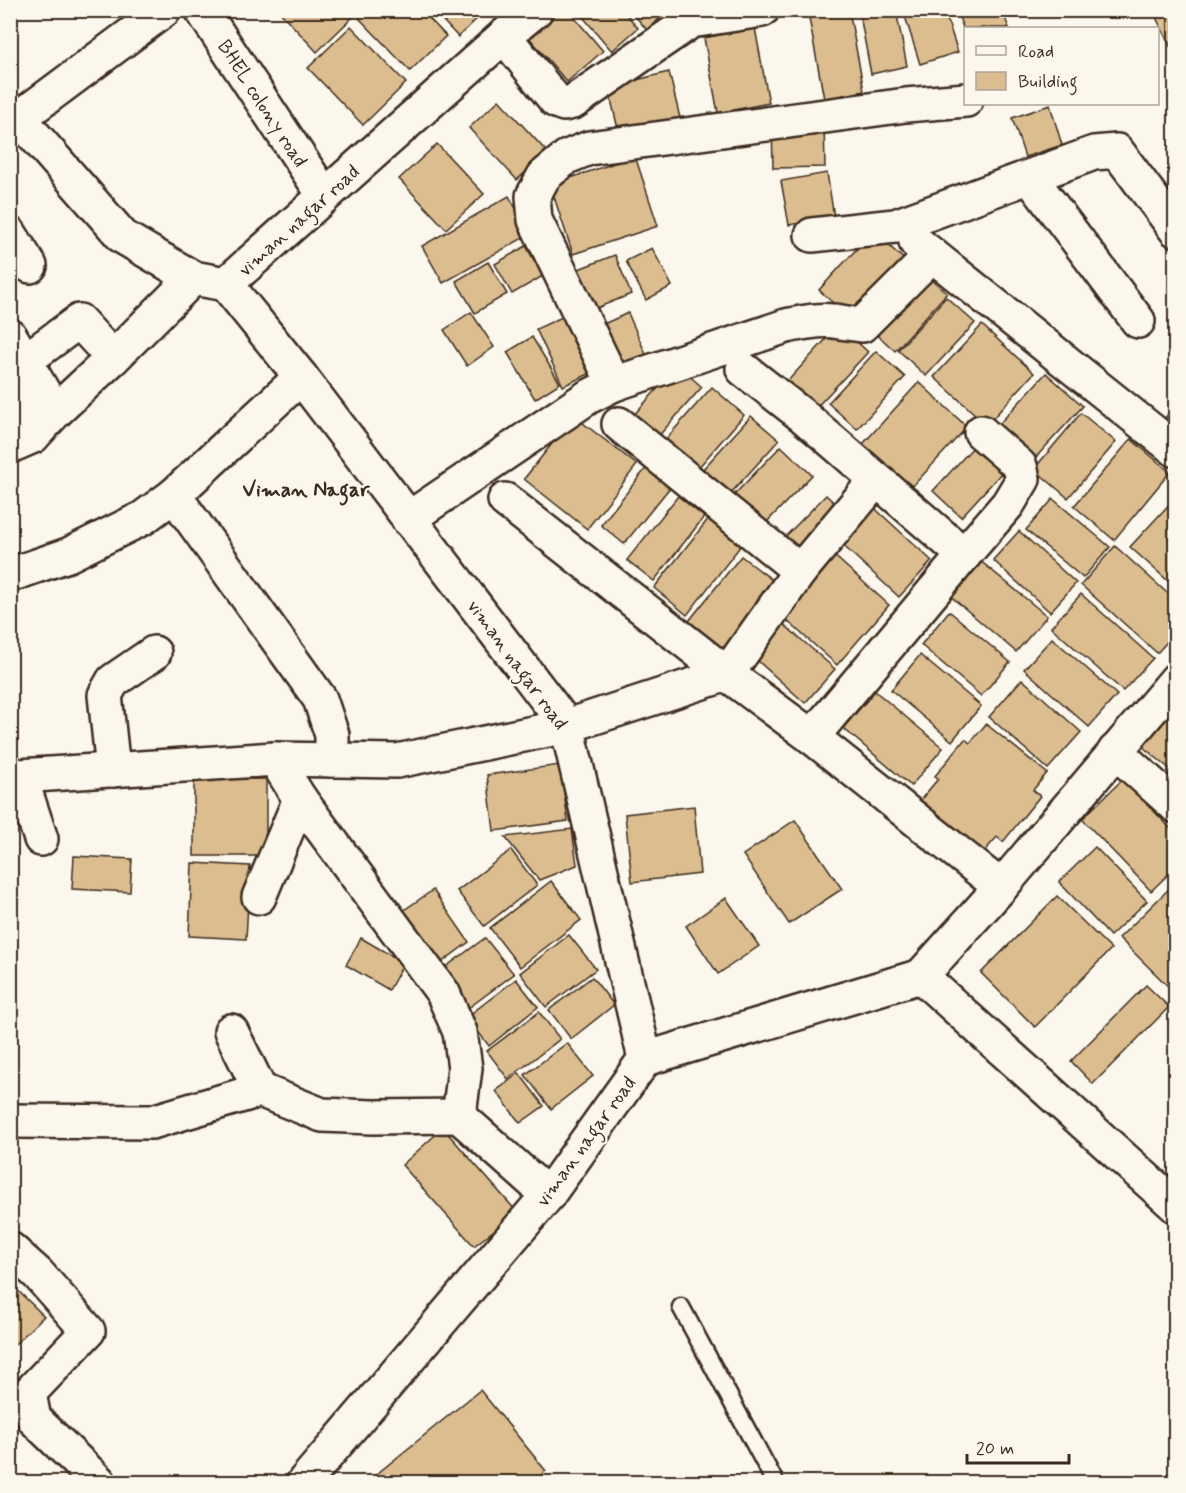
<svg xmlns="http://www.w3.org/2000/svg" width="1186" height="1493" viewBox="0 0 1186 1493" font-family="Mynerve,sans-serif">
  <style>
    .building { fill: #dbbd8f; stroke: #3b2a1e; stroke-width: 1.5 }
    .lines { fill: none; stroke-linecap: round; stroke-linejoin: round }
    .lane-casing { stroke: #3b2a1e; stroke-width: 21 }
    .street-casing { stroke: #3b2a1e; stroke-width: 38 }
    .lane { stroke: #fbf7ec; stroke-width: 16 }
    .street { stroke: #fbf7ec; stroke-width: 33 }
    .labels { text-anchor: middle; stroke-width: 4.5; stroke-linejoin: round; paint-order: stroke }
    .street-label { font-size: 20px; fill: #3b2a1e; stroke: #fbf7ec }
    .neighbourhood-label { font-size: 21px; font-weight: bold; fill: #3b2a1e; stroke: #fbf7ec }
  </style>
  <rect width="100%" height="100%" fill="#fbf7ec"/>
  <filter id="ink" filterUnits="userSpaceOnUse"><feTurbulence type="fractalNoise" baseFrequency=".0167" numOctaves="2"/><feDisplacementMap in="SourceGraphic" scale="12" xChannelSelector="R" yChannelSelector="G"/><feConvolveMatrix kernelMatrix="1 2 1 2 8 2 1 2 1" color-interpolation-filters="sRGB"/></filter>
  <g filter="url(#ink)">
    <!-- building -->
    <g class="building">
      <polygon points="278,10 352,10 356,14 317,52"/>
      <polygon points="367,10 421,10 446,36 410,71 359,18"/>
      <polygon points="433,10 486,10 458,37"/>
      <polygon points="555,10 568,10 603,51 567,82 527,35"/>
      <polygon points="577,10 623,10 638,28 612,51"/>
      <polygon points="630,10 669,10 647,30"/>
      <polygon points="849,10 864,91 824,99 809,18"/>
      <polygon points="859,10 896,10 907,66 871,74"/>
      <polygon points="903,10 944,10 958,52 920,64"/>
      <polygon points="956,10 1002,10 1009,28 966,28 966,35"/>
      <polygon points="1155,10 1176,10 1176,58 1153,11"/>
      <polygon points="351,26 406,83 363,125 308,68"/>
      <polygon points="755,28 769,103 718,113 704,38"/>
      <polygon points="669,72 680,118 619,133 608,87"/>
      <polygon points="499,100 547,152 517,180 469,128"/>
      <polygon points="1050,105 1062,145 1025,157 1012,118"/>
      <polygon points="824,122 825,167 773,168 772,124"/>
      <polygon points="437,144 484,194 446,229 399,179"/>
      <polygon points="635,156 658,226 573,254 550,185"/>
      <polygon points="827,173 834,217 789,225 781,181"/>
      <polygon points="509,196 530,234 443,283 422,246"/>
      <polygon points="873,231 909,264 855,323 819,290"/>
      <polygon points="526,246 543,276 512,294 495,264"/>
      <polygon points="652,248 672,286 646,300 626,261"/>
      <polygon points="615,255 631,294 587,312 571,272"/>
      <polygon points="488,262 507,294 475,313 456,281"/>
      <polygon points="923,272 947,293 895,351 871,329"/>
      <polygon points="946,297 975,323 926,376 898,350"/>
      <polygon points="471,312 494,347 467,366 444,330"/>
      <polygon points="628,313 648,359 617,373 597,327"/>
      <polygon points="562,317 589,374 563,386 536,329"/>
      <polygon points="839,325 868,352 814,410 785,384"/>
      <polygon points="982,325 1034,373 987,425 934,377"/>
      <polygon points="532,337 560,383 535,399 507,352"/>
      <polygon points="876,351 905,377 857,429 828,403"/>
      <polygon points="678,366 702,387 656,439 631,418"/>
      <polygon points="1046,373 1083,406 1026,468 990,434"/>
      <polygon points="919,382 967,427 910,489 862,445"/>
      <polygon points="712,387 744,415 698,468 665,440"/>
      <polygon points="1176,405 1176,427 1165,418"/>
      <polygon points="1081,413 1116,442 1068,498 1034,469"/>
      <polygon points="574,416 637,465 587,529 524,479"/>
      <polygon points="751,416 779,440 731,493 703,469"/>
      <polygon points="1131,439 1170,472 1114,540 1074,506"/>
      <polygon points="976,444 1005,469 961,517 933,491"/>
      <polygon points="781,446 812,475 764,525 733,496"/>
      <polygon points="647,467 671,486 624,544 601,525"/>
      <polygon points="826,495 844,512 800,559 781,541"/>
      <polygon points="678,496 704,517 654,581 627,560"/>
      <polygon points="1176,497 1176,588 1130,547"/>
      <polygon points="1053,499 1110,547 1083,578 1026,530"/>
      <polygon points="868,502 932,561 899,597 835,538"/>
      <polygon points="709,518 742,544 687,615 654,588"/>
      <polygon points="1019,531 1076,583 1050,612 993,560"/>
      <polygon points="1115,546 1176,601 1176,632 1157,653 1081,585"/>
      <polygon points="829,551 889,605 837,665 776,611"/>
      <polygon points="741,556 780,586 728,652 689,621"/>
      <polygon points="978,559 1047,616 1016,652 949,595"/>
      <polygon points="1081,594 1153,658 1123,691 1051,627"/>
      <polygon points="949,611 1010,662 981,696 921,645"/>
      <polygon points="780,621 835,669 805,703 750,654"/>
      <polygon points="1052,638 1117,695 1089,727 1024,669"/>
      <polygon points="920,655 981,706 952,741 891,690"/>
      <polygon points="1022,679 1081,732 1048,769 989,717"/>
      <polygon points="875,691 943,748 911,786 843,728"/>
      <polygon points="1176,708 1176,774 1143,747"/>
      <polygon points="986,724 1047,773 1033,790 1040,796 1003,842 997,837 982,854 918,803 938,779 935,776 965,739 970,743"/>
      <polygon points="560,765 568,821 494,831 487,775"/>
      <rect x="194" y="779" width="72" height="77"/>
      <polygon points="1123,779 1176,834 1176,867 1151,891 1082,819"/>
      <polygon points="694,806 700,874 632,882 625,814"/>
      <polygon points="795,820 842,889 789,924 743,855"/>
      <polygon points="572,829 577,865 539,880 505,837"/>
      <polygon points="1095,847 1147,901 1110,936 1059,882"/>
      <polygon points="511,850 537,885 484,926 457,891"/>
      <polygon points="74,856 132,859 130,892 72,889"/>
      <polygon points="192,863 250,866 246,939 189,936"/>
      <polygon points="551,881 581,920 520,967 490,928"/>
      <polygon points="1176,882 1176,994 1119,938"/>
      <polygon points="433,890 469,942 434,968 397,915"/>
      <polygon points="1057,896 1111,949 1035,1027 981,973"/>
      <polygon points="726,898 759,946 718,974 686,926"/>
      <polygon points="569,935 596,969 546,1007 520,973"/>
      <polygon points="361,938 404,963 389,990 346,965"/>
      <polygon points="485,938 514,974 467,1009 439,972"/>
      <polygon points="592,977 614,1005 571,1039 549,1010"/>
      <polygon points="516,979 538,1007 489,1046 467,1017"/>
      <polygon points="1146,985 1169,1007 1093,1084 1071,1061"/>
      <polygon points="539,1012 560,1039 508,1079 487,1051"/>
      <polygon points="567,1043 593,1076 551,1109 525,1075"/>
      <polygon points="519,1073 544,1106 520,1123 496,1091"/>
      <polygon points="443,1128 517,1212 474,1246 402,1165"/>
      <polygon points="10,1283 44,1316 10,1349"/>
      <polygon points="480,1390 546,1471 532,1482 367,1482"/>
    </g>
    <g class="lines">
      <defs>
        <polyline id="lane" points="681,1307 775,1482"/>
        <g id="street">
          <polyline points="164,10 19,118 123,237 193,278 226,284"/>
          <polyline points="202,10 324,195"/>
          <polyline points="504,36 556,101 564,104 573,102 691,21 762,10"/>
          <polyline points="1030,177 1138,321"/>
          <polyline points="10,234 30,266"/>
          <polyline points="812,235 895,226 1094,153 1117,151 1176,230"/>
          <polyline points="916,242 1176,450"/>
          <polyline points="226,284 301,377 567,726 645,1059 548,1195 304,1482"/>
          <polyline points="226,284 504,36 536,10"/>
          <polyline points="10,336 55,412 33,436 10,446"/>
          <polyline points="26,360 79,321 113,358"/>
          <polyline points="743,369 803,416 964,555 1008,504 1023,479 1020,466 981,432"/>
          <polyline points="614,384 535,220 533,196 544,176 567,157 589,148 906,105 966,100"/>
          <polyline points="10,391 33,436"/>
          <polyline points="55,412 113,358 193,278"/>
          <polyline points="619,424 800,571"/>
          <polyline points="174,495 320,699 332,735 332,760"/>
          <polyline points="505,500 727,674 812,737 1001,887"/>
          <path d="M408,519L588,397L614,384L786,326C802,323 817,319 833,321C843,322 852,324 862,325L932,255"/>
          <polyline points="10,575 68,555 143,518 174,495 301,377"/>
          <polyline points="812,737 964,555"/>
          <polyline points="1115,751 1176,806"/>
          <polyline points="275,759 300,799 443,993 460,1032 465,1068 459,1116 548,1195"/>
          <polyline points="113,770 105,695 113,681 154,653"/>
          <polyline points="10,775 20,776 275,759 397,761 567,726 727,674 800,571 876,480"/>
          <polyline points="20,776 41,839"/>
          <polyline points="259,897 300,799"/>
          <polyline points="921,976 1176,1206"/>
          <polyline points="231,1031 260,1090"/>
          <polyline points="645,1059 921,976 1001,887 1176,680"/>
          <polyline points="10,1121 152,1122 260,1090 322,1115 373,1117 459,1116"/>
          <polyline points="10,1249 38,1274 88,1331 29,1393 34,1419 99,1482"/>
        </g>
      </defs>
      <!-- lane casing -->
      <use href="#lane" class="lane-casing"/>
      <!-- street casing -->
      <use href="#street" class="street-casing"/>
      <!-- lane -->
      <use href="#lane" class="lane"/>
      <!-- street -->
      <use href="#street" class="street"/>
    </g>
  </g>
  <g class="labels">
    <!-- street labels -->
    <g class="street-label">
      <text transform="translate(263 103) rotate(57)" y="7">BHEL colony road</text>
      <text transform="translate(298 220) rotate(-42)" y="7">viman nagar road</text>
      <text transform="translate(518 664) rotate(54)" y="7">viman nagar road</text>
      <text transform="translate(585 1141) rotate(-54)" y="7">viman nagar road</text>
    </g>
    <!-- neighbourhood labels -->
    <g class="neighbourhood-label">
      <text x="306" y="496">Viman Nagar</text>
    </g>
  </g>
  <!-- margin -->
  <rect width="1186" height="1493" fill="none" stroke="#fbf7ec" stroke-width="36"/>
  <rect x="18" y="18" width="1150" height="1457" fill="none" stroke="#3b2a1e" stroke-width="2" filter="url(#ink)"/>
  <!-- legend -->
  <rect x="964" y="27" width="195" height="78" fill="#fbf7ec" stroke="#aea59a" stroke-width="1.5"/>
  <rect x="976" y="46" width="30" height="9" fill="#fbf7ec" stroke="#aea59a" stroke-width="1.5"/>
  <text x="1018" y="57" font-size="18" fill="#3b2a1e">Road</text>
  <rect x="976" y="72" width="30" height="18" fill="#dbbd8f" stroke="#aea59a" stroke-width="1.5"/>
  <text x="1018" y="87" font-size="18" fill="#3b2a1e">Building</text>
  <!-- scale -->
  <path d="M967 1454v9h102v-9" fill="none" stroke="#3b2a1e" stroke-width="3"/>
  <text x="976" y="1454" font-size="18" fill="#3b2a1e" stroke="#fbf7ec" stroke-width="4.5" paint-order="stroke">20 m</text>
</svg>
